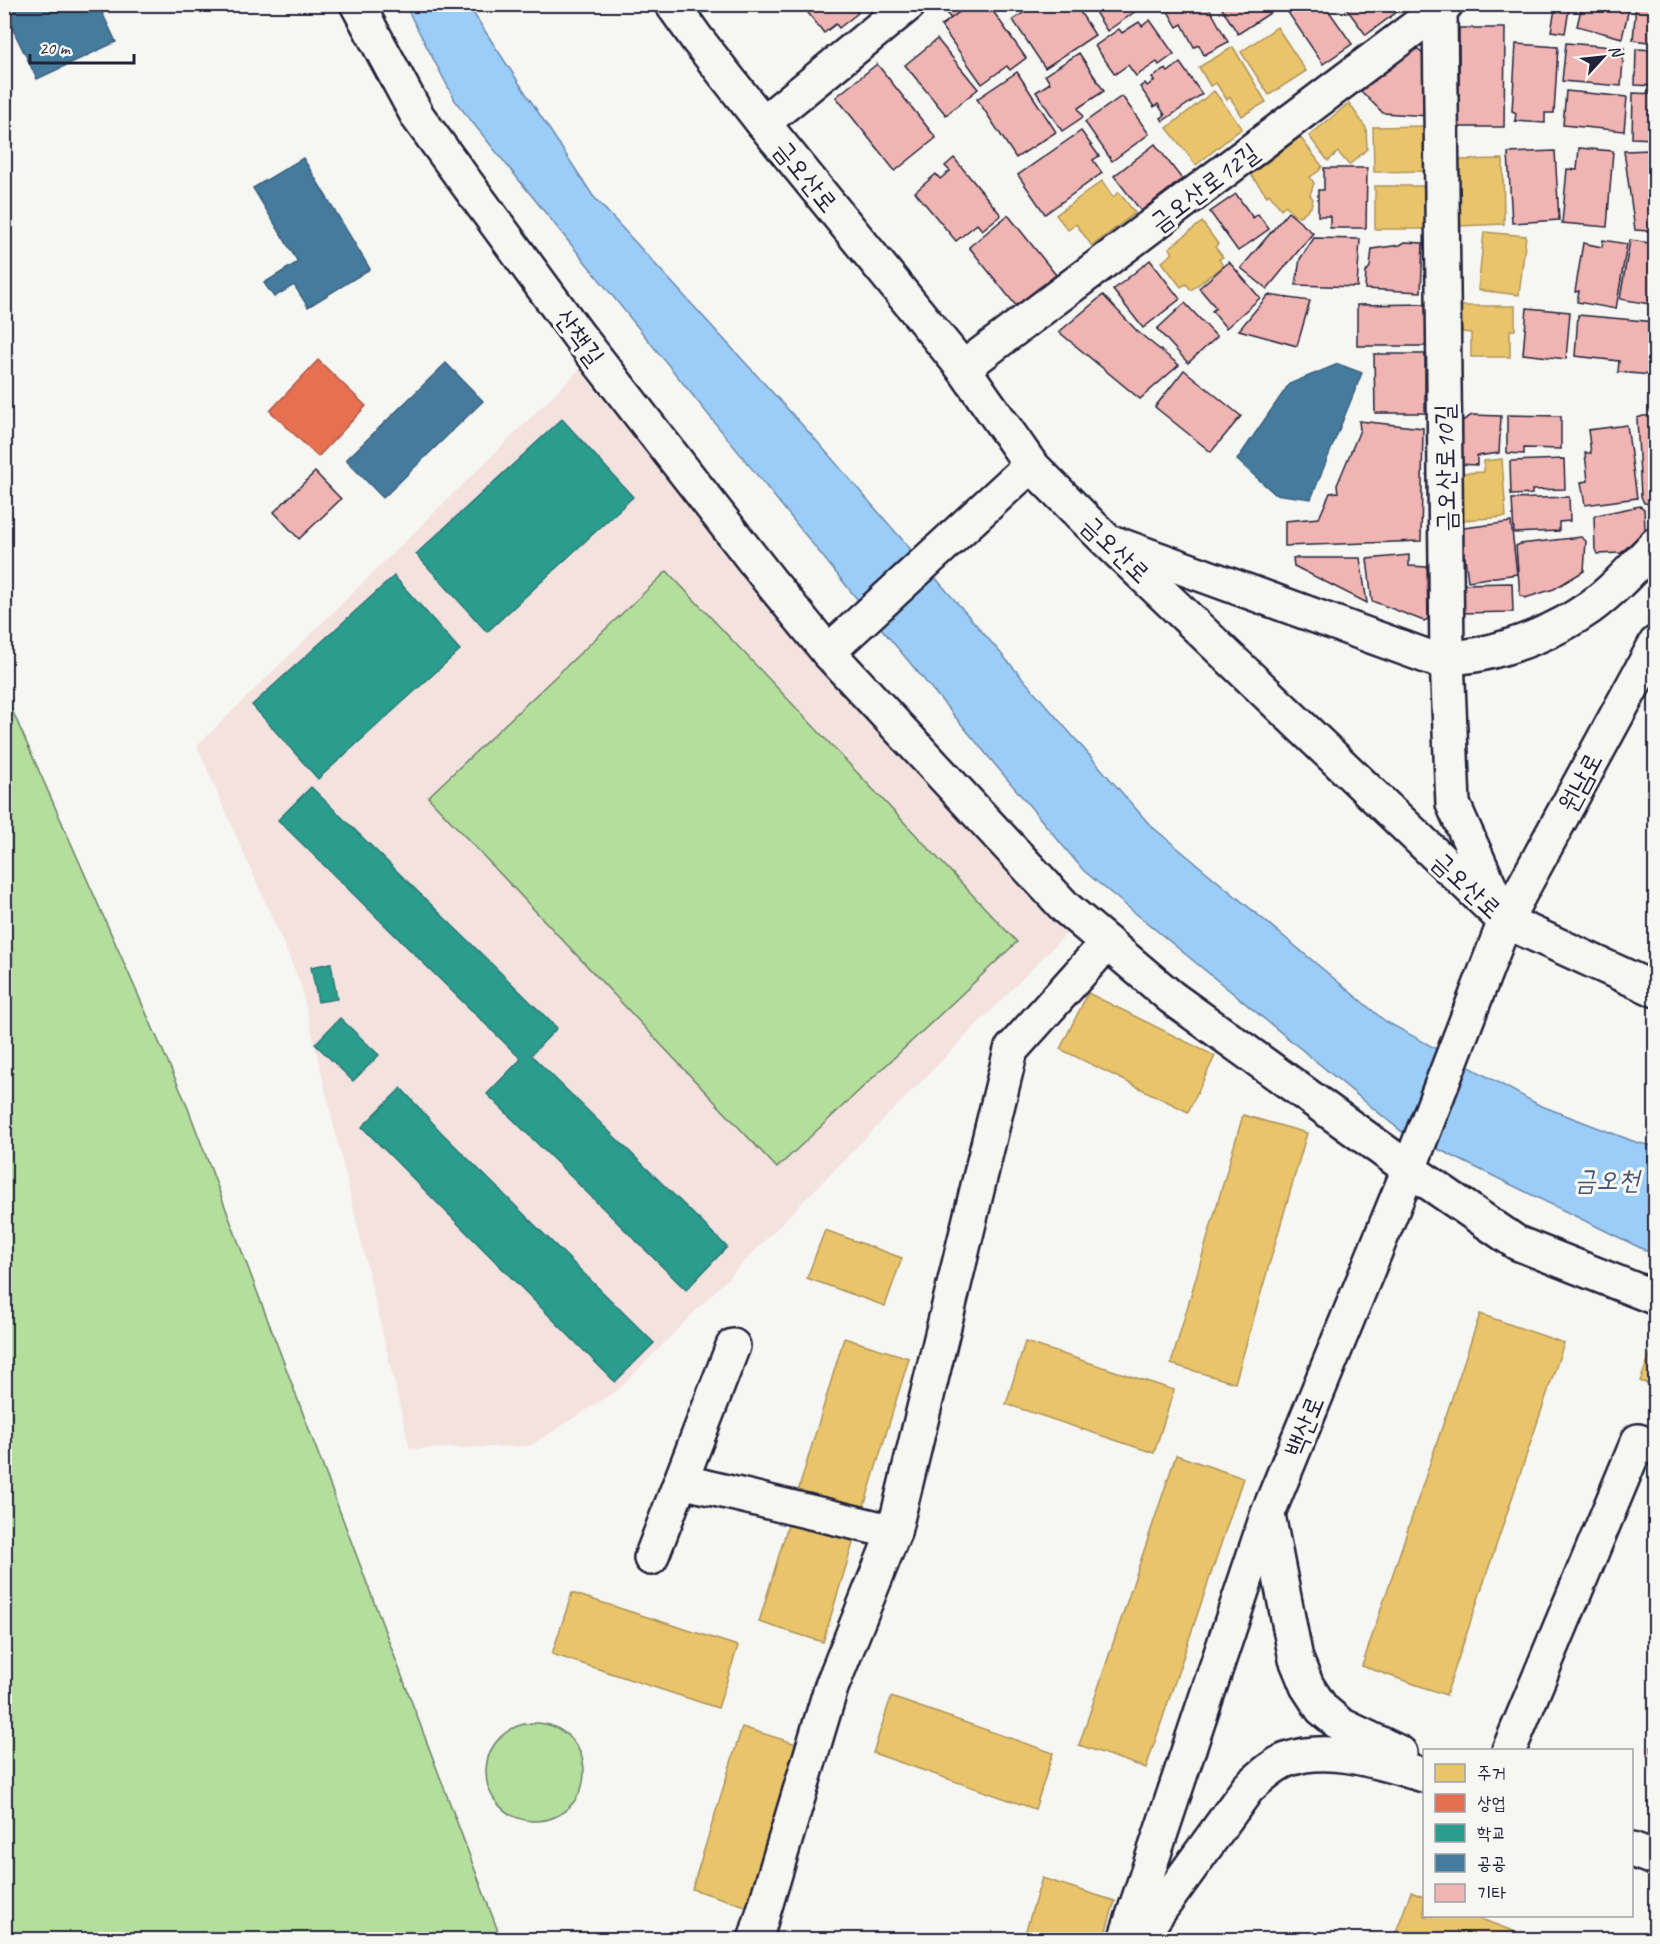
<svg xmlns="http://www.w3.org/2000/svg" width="1660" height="1944" viewBox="0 0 1660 1944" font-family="Caveat,'Poor Story',sans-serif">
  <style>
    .built { fill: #f4e2df }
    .green { fill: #b4de9b; stroke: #6b806b; stroke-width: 1.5 }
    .water { fill: #9bcdf8; stroke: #6b89ac; stroke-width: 1.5 }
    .homes { fill: #e9c46a; stroke: #ad935c; stroke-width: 1.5 }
    .shops { fill: #e76f51; stroke: #ac584a; stroke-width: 1.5 }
    .schools { fill: #2a9d8f; stroke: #287876; stroke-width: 1.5 }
    .public { fill: #457b9d; stroke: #3a6080; stroke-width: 1.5 }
    .building { fill: #f0b4b2; stroke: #22223b; stroke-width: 1.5 }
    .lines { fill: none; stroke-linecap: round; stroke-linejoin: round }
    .minor-casing { stroke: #22223b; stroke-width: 38 }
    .tertiary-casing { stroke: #22223b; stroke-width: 38 }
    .minor { stroke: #f6f6f2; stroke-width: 33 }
    .tertiary { stroke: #f6f6f2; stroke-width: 33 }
    .labels { text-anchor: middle; stroke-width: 6; stroke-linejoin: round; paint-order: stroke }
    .street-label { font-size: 26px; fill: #22223b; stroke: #f6f6f2 }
    .water-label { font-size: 27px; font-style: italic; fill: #465574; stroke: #f6f6f2 }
  </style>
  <rect width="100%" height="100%" fill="#f6f6f2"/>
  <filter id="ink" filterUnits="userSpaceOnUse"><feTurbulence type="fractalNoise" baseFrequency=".0167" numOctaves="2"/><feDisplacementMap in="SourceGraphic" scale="12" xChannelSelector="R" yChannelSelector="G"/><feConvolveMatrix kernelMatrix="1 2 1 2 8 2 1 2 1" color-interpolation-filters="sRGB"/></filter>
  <g filter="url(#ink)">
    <!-- built -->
    <polygon class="built" points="585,364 1075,925 619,1389 530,1446 410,1449 300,982 197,746"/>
    <!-- green -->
    <g class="green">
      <polygon points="667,571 1017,942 777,1168 428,797"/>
      <polygon points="5,694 186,1103 501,1939 5,1939"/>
      <circle cx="535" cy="1772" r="49"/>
    </g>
    <!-- water -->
    <polygon class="water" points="405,5 468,5 593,196 814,438 1150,825 1385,1021 1539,1105 1638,1143 1655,1146 1655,1255 1401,1131 1084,871 870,615 456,102"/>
    <!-- homes -->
    <g class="homes">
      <polygon points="1277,27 1306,71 1269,95 1241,52"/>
      <polygon points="1233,47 1266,102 1242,116 1230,97 1227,100 1216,83 1210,86 1199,67"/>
      <polygon points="1214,91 1242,128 1196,165 1167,128"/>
      <polygon points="1349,103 1366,128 1367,149 1349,165 1338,152 1328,161 1309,136"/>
      <polygon points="1425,126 1427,171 1374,172 1373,127"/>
      <polygon points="1300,137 1322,166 1319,171 1310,177 1314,183 1310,195 1313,199 1311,207 1300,216 1293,215 1286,205 1281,209 1269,194 1267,196 1251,175"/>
      <polygon points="1503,159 1504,224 1459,226 1458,160"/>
      <polygon points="1102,181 1113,197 1119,192 1135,213 1092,246 1076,224 1068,230 1056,215"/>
      <polygon points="1375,186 1425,186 1426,229 1375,229"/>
      <polygon points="1202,222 1218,244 1215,247 1223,257 1219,259 1223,266 1191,290 1186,284 1181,287 1162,262 1173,253 1169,248"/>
      <polygon points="1484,232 1526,236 1519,295 1478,290"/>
      <polygon points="1461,306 1515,306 1515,330 1510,330 1510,357 1471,357 1471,333 1462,332"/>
      <polygon points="1502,459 1506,517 1463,520 1459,473 1484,472 1484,461"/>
      <polygon points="1088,993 1215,1056 1188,1112 1060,1049"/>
      <polygon points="1243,1115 1307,1133 1235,1383 1171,1364"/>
      <polygon points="825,1230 902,1258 885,1306 807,1278"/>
      <polygon points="1480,1314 1564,1343 1446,1695 1362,1666"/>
      <polygon points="844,1338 909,1358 823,1642 759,1622"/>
      <polygon points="1656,1340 1656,1387 1640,1381"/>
      <polygon points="1025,1342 1174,1390 1154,1453 1006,1404"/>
      <polygon points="1176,1455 1243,1478 1146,1768 1079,1745"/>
      <polygon points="572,1593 738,1646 718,1708 552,1654"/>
      <polygon points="891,1697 1053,1753 1035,1809 873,1753"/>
      <polygon points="742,1727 803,1746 752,1908 692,1889"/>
      <polygon points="1042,1878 1115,1901 1103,1940 1023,1940"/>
      <polygon points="1411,1892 1424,1897 1424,1916 1473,1916 1537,1940 1393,1940"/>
    </g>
    <!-- shops -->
    <g class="shops">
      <polygon points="318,360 366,406 318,457 270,411"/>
      <polygon points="1651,1747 1656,1747 1656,1802 1654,1802"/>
    </g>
    <!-- schools -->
    <g class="schools">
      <polygon points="562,419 633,497 487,632 416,554"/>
      <polygon points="394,576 460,650 318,779 252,705"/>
      <polygon points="311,787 557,1028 531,1055 727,1247 686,1290 487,1094 521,1059 278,820"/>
      <polygon points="331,963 337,999 318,1002 311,967"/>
      <polygon points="340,1018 379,1055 353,1081 315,1044"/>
      <polygon points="401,1088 441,1132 654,1343 615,1382 362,1127"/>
    </g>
    <!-- public -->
    <g class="public">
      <polygon points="4,4 98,4 116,42 37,79 4,11"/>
      <polygon points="303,158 370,269 308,307 294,285 274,297 264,283 298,262 253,188"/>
      <polygon points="446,363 483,401 383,498 346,460"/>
      <polygon points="1338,364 1362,373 1311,499 1275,494 1237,460 1289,384"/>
    </g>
    <!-- building -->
    <g class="building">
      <polygon points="801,4 856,4 853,7 858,13 839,28 836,24 824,33"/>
      <polygon points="954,4 970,4 951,19 945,11"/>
      <polygon points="970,4 988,4 1026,58 1010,70 1007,66 982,84 941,26"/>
      <polygon points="1022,4 1075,4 1095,35 1045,68 1013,20 1026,11"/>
      <polygon points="1090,4 1146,4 1107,31"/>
      <polygon points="1169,4 1207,4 1228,42 1204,55 1199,45 1194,47 1182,24 1177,27 1165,6"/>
      <polygon points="1219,4 1264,4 1270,13 1238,34"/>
      <polygon points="1296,4 1324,4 1352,44 1323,64 1287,11"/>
      <polygon points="1343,4 1399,4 1398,11 1366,35"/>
      <polygon points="1556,4 1570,4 1565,33 1551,31"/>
      <polygon points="1589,4 1630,4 1622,38 1577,26 1582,5 1588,6"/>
      <polygon points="1636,4 1656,4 1656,43 1633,40"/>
      <polygon points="1150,20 1174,54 1159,65 1157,62 1136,76 1128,65 1115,74 1095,46 1119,29 1122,33 1139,22 1142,26"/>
      <polygon points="1459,28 1505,28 1504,127 1459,127"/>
      <polygon points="937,39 978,89 946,115 905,65"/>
      <polygon points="1566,43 1624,48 1621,86 1562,81"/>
      <polygon points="1516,44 1558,47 1554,113 1545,113 1545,123 1515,121 1516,113 1512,111"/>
      <polygon points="1415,47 1426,57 1428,116 1383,113 1361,91"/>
      <polygon points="1636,49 1656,50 1656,86 1635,85"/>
      <polygon points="1079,53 1104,91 1078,108 1083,117 1062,131 1036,92 1050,83 1045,75"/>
      <polygon points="1180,63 1202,94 1163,121 1161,118 1165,115 1158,104 1154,107 1140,87 1145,83 1147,86 1154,81 1152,78 1165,69 1168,72"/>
      <polygon points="877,64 936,138 895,171 836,97"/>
      <polygon points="1017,72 1056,132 1016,158 977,99"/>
      <polygon points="1566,91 1627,97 1624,131 1563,125"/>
      <polygon points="1633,93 1656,94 1656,139 1632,138"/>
      <polygon points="1122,96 1149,134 1112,161 1085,122"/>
      <polygon points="1081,131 1099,156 1093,160 1102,173 1045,214 1018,175"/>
      <polygon points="1155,144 1182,179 1141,211 1114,176"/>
      <polygon points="1579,148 1613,151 1607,227 1562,223 1567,169 1577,170"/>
      <polygon points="1652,150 1656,150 1656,235 1650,235 1649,231 1635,230 1624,151"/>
      <polygon points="1555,151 1559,220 1512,223 1508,153"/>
      <polygon points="954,158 1001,215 982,230 977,224 956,241 915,192 936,174 940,179 950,171 945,166"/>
      <polygon points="1324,168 1367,168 1366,228 1330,228 1330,216 1318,216 1318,190 1324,190"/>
      <polygon points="1236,194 1253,218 1258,214 1269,229 1238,251 1210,212"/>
      <polygon points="1288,212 1313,233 1267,289 1241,268"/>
      <polygon points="1008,215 1056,275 1017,307 969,247"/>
      <polygon points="1314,238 1360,239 1357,287 1296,285 1300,259"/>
      <polygon points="1603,240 1627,244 1616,309 1577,302 1579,291 1575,292 1583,243 1602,247"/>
      <polygon points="1630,240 1656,244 1656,305 1620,299"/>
      <polygon points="1405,242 1423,243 1421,292 1365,289 1366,272 1370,267 1372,249 1400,245"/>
      <polygon points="1150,260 1180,299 1143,328 1113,290"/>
      <polygon points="1229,262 1260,298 1226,328 1212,311 1216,308 1199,288"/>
      <polygon points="1103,295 1138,332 1179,365 1140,399 1059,332"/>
      <polygon points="1268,295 1310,301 1297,346 1239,330"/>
      <polygon points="1185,303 1217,337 1188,363 1157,329"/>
      <polygon points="1427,304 1427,346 1357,346 1357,305"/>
      <polygon points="1527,308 1570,312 1566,359 1523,354"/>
      <polygon points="1578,315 1656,322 1651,375 1618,372 1619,361 1575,356"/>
      <polygon points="1374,354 1425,354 1425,413 1375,413"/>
      <polygon points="1184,370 1241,416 1211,452 1155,407"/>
      <polygon points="1472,415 1501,416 1499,453 1477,456 1477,465 1458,464 1457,424"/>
      <polygon points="1507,415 1561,416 1561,449 1524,448 1524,454 1507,453"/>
      <polygon points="1643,416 1656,416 1656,501 1653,504 1644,503 1641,496 1637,418"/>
      <polygon points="1359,421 1423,428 1421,541 1285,546 1285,521 1319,518 1330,493 1338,492 1337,485 1360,430"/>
      <polygon points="1627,425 1637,498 1585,505 1581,482 1588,481 1585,453 1591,453 1588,430"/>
      <polygon points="1564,459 1565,489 1532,490 1532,494 1511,495 1510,461"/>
      <polygon points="315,472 341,499 299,539 274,512"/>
      <polygon points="1569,497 1570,521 1559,522 1559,531 1514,533 1512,499"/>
      <polygon points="1640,506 1644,509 1645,530 1621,553 1597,554 1595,549 1594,517 1597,515"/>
      <polygon points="1511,522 1517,574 1468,581 1465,557 1460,557 1456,529"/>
      <polygon points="1581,537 1586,541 1584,571 1554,589 1525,598 1520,595 1516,546 1520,544"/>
      <polygon points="1409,555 1409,566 1427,567 1428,619 1424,621 1372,601 1367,559"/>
      <polygon points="1293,558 1360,558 1367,603 1294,566"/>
      <polygon points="1512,583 1513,612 1460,613 1459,584"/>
    </g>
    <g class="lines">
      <defs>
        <g id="minor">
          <polyline points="357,4 418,117 578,335 769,580 828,652 1066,908 1171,997 1409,1169 1517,1243 1656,1298"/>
          <polyline points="1435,4 1440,10 1447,658 1453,804 1505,921"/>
          <polyline points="763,123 909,4"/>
          <polyline points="963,368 1446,4"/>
          <polyline points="828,652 1031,465"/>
          <polyline points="681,1481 894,1532"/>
          <polyline points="651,1558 733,1346"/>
          <polyline points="1509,1750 1638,1441 1656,1448"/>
          <polyline points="755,1940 831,1688 894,1532 1011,1050 1107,943"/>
        </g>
        <g id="tertiary">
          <polyline points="672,4 697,39 763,123 963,368 1031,465 1105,539 1505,921 1656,990"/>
          <path d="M1117,544L1434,659C1449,658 1465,657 1480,654C1517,646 1558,630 1589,608C1614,590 1635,566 1656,544"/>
          <polyline points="1268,1515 1296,1659 1307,1686 1322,1709 1341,1725 1400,1753"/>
          <polyline points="1632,1850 1656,1859"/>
          <polyline points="1125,1940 1268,1513 1409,1169 1505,921 1656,643"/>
          <path d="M1138,1940L1248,1788C1260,1778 1273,1764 1289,1759C1331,1744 1384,1764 1424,1775"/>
        </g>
      </defs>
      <!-- minor casing -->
      <use href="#minor" class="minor-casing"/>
      <!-- tertiary casing -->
      <use href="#tertiary" class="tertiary-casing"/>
      <!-- minor -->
      <use href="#minor" class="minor"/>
      <!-- tertiary -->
      <use href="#tertiary" class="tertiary"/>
    </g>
  </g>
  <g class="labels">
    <!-- street labels -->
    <g class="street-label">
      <text transform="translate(806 176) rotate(51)" y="9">금오산로</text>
      <text transform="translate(1204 187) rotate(-37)" y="9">금오산로12길</text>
      <text transform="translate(580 337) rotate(53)" y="9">산책길</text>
      <text transform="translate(1445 468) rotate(-91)" y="9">금오산로10길</text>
      <text transform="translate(1116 549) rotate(44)" y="9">금오산로</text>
      <text transform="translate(1580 782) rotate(-62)" y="9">원남로</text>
      <text transform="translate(1467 885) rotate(43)" y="9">금오산로</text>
      <text transform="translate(1304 1426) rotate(-68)" y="9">백산로</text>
    </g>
    <!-- water labels -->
    <g class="water-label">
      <text x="1607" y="1189">금오천</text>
    </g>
  </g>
  <!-- margin -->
  <rect width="1660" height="1944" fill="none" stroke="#f6f6f2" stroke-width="24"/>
  <rect x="12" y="12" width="1636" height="1920" fill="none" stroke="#22223b" stroke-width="2" filter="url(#ink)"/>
  <!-- legend -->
  <rect x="1423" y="1749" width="210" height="168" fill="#f6f6f2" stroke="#a1a1a9" stroke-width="1.5"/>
  <rect x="1435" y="1764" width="30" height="18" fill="#e9c46a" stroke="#a1a1a9" stroke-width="1.5"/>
  <text x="1477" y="1779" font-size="18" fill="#22223b">주거</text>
  <rect x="1435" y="1794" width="30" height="18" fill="#e76f51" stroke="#a1a1a9" stroke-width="1.5"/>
  <text x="1477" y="1809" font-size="18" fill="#22223b">상업</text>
  <rect x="1435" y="1824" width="30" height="18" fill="#2a9d8f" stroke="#a1a1a9" stroke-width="1.5"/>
  <text x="1477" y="1839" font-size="18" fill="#22223b">학교</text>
  <rect x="1435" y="1854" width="30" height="18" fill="#457b9d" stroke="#a1a1a9" stroke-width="1.5"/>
  <text x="1477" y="1869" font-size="18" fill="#22223b">공공</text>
  <rect x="1435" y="1884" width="30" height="18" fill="#f0b4b2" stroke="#a1a1a9" stroke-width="1.5"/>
  <text x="1477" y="1899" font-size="18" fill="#22223b">기타</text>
  <!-- north arrow -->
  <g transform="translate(1603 57) rotate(63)" stroke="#f6f6f2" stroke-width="4.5" paint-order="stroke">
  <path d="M0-4.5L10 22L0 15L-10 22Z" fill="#22223b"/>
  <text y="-9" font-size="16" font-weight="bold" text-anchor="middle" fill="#22223b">N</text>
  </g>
  <!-- scale -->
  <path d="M30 54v9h104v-9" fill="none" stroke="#22223b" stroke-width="3"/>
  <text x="39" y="54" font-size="18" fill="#22223b" stroke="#f6f6f2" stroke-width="4.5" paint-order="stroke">20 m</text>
</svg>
